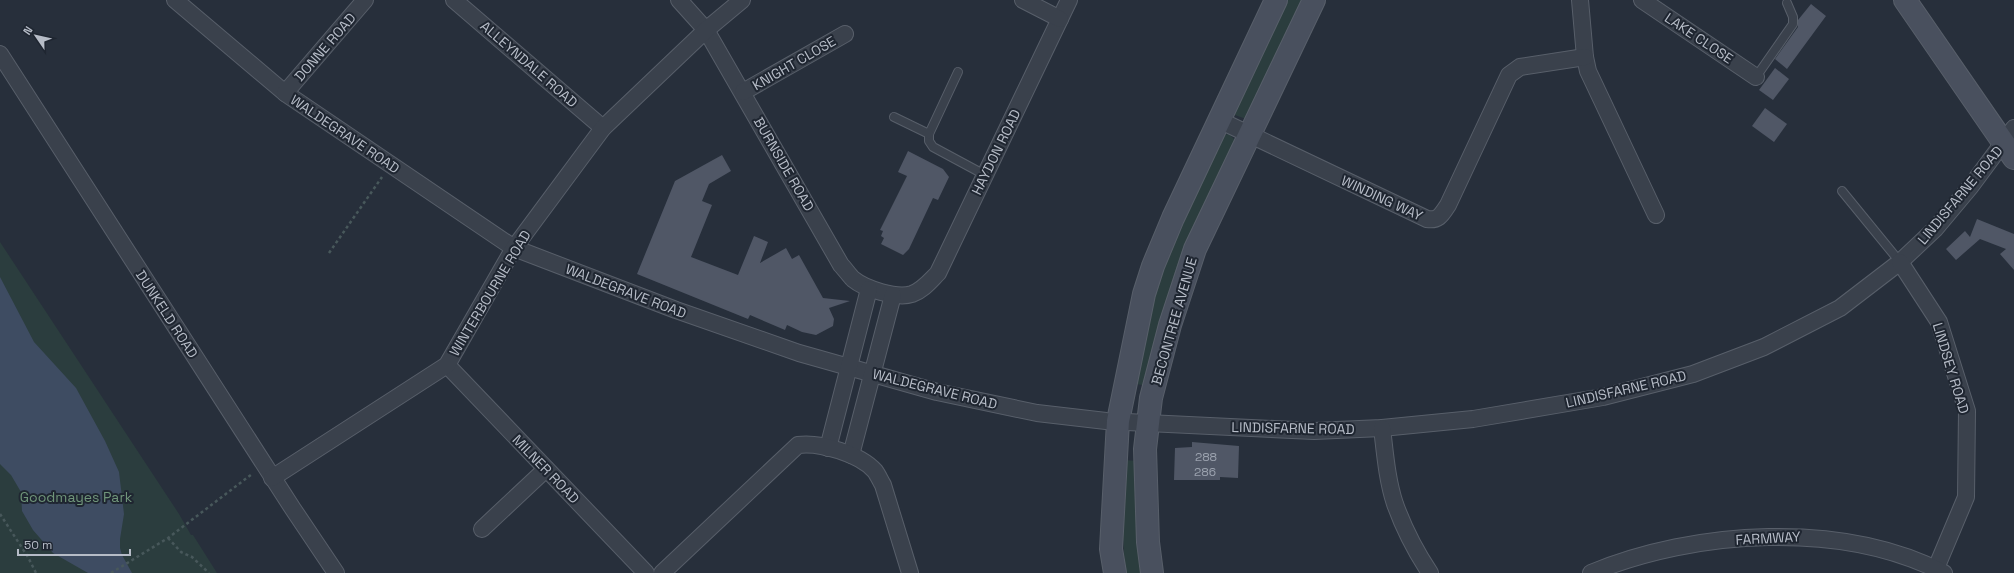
<svg xmlns="http://www.w3.org/2000/svg" width="2014" height="573" viewBox="0 0 2014 573" font-family="'Space Grotesk',sans-serif">
  <style>
    .green { fill: #2b3d3e }
    .water { fill: #3e4c62 }
    .building { fill: #505766 }
    .lines { fill: none; stroke-linecap: round; stroke-linejoin: round }
    .lane-casing { stroke: #585f6a; stroke-width: 10 }
    .street-casing { stroke: #585f6a; stroke-width: 18 }
    .secondary-casing { stroke: #585f6a; stroke-width: 24 }
    .path { stroke: #48585b; stroke-width: 2.5; stroke-dasharray: 3 3; stroke-linecap: butt }
    .lane { stroke: #3a414c; stroke-width: 8 }
    .street { stroke: #3a414c; stroke-width: 16 }
    .secondary { stroke: #49505e; stroke-width: 22 }
    .labels { text-anchor: middle; stroke-width: 4; stroke-linejoin: round; paint-order: stroke }
    .number-label { font-size: 12px; fill: #9ca3af }
    .street-label { font-size: 14px; fill: #b6bcc7; stroke: #1f2631 }
    .park-label { font-size: 14px; fill: #70957a; stroke: #1f2631 }
  </style>
  <rect width="100%" height="100%" fill="#272f3b"/>
  <!-- green -->
  <g class="green">
    <polygon points="1286,0 1305,0 1246,119 1235,115 1235,110"/>
    <polygon points="1229,134 1235,140 1148,386 1130,383 1163,260 1224,135"/>
    <polygon points="0,242 179,514 191,535 193,535 217,573 0,573"/>
    <polygon points="1122,460 1140,461 1145,573 1125,573 1121,493"/>
  </g>
  <!-- water -->
  <polygon class="water" points="0,277 34,342 76,388 105,441 119,472 124,514 120,539 120,548 122,555 132,573 88,573 53,553 33,530 22,511 21,492 11,475 0,464"/>
  <!-- building -->
  <g class="building">
    <polygon points="1811,4 1826,16 1787,69 1775,59 1798,27 1798,20"/>
    <polygon points="1775,68 1789,79 1773,100 1759,90"/>
    <polygon points="1765,108 1787,124 1774,142 1752,126"/>
    <polygon points="908,151 943,169 949,177 938,200 933,198 909,249 903,255 881,244 884,238 881,236 883,231 880,230 907,176 898,172"/>
    <polygon points="722,155 731,171 709,184 702,201 712,205 691,257 738,275 754,236 768,242 760,263 786,248 792,259 799,255 823,298 850,301 829,308 834,319 833,326 816,335 802,332 787,325 785,330 750,315 748,319 637,274 675,181"/>
    <polygon points="1977,219 2014,234 2014,270 2000,254 2006,249 1980,239 1956,260 1946,249 1965,231 1970,237"/>
    <polygon points="1192,442 1239,446 1238,478 1220,477 1220,480 1174,480 1175,448 1192,447"/>
  </g>
  <g class="lines">
    <defs>
      <g id="lane">
        <polyline points="958,72 929,134 929,141 933,147 985,175"/>
        <polyline points="1756,77 1793,24 1793,17 1787,3"/>
        <polyline points="894,117 929,134"/>
        <polyline points="1842,191 1900,262"/>
      </g>
      <g id="street">
        <polyline points="175,0 285,93 514,248 676,310 799,353 937,392 1037,413 1106,421 1314,431 1382,428 1473,419 1603,397 1693,374 1764,347 1840,308 1900,262 1935,229 1971,186 2014,128"/>
        <polyline points="454,0 603,128"/>
        <path d="M679,0L706,30L841,265C845,269 849,275 853,279C865,289 897,299 912,294C923,290 930,281 938,273L1069,0"/>
        <polyline points="1023,0 1060,19"/>
        <polyline points="1580,0 1585,57 1588,71 1656,215"/>
        <polyline points="1642,0 1756,77"/>
        <polyline points="0,54 293,509 336,573"/>
        <polyline points="743,92 845,34"/>
        <polyline points="285,93 365,0"/>
        <path d="M1219,120L1427,219C1439,221 1442,214 1448,205L1509,75L1520,67L1585,57"/>
        <polyline points="1900,262 1939,322 1967,411 1966,497 1934,573"/>
        <polyline points="447,365 646,573"/>
        <path d="M1382,428C1385,453 1387,480 1395,504C1404,529 1416,552 1430,573"/>
        <polyline points="828,448 869,289"/>
        <polyline points="851,455 893,295"/>
        <polyline points="272,478 447,365 514,248 603,128 706,30 742,0"/>
        <polyline points="482,529 546,469"/>
        <path d="M662,573L798,445C820,442 860,454 875,471C878,475 880,480 883,485L910,573"/>
        <path d="M1591,573C1695,530 1842,520 1944,573"/>
      </g>
      <g id="secondary">
        <polyline points="1905,0 2014,158"/>
        <polyline points="1115,573 1111,549 1118,421 1144,294 1153,266 1173,218 1276,0"/>
        <polyline points="1152,573 1148,542 1145,449 1151,398 1170,325 1195,249 1314,0"/>
      </g>
    </defs>
    <!-- lane casing -->
    <use href="#lane" class="lane-casing"/>
    <!-- street casing -->
    <use href="#street" class="street-casing"/>
    <!-- secondary casing -->
    <use href="#secondary" class="secondary-casing"/>
    <!-- path -->
    <g class="path">
      <polyline points="329,253 382,177"/>
      <polyline points="0,514 28,557 36,573"/>
      <polyline points="168,538 181,552 192,557 209,573"/>
      <polyline points="111,573 168,538 252,474"/>
    </g>
    <!-- lane -->
    <use href="#lane" class="lane"/>
    <!-- street -->
    <use href="#street" class="street"/>
    <!-- secondary -->
    <use href="#secondary" class="secondary"/>
  </g>
  <g class="labels">
    <!-- number labels -->
    <g class="number-label">
      <text x="1206" y="461">288</text>
      <text x="1205" y="476">286</text>
    </g>
    <!-- street labels -->
    <g class="street-label">
      <text transform="translate(1699 38) rotate(34)" y="5">LAKE CLOSE</text>
      <text transform="translate(325 47) rotate(-49)" y="5">DONNE ROAD</text>
      <text transform="translate(794 63) rotate(-30)" y="5">KNIGHT CLOSE</text>
      <text transform="translate(529 64) rotate(41)" y="5">ALLEYNDALE ROAD</text>
      <text transform="translate(345 134) rotate(34)" y="5">WALDEGRAVE ROAD</text>
      <text transform="translate(996 152) rotate(-64)" y="5">HAYDON ROAD</text>
      <text transform="translate(784 164) rotate(60)" y="5">BURNSIDE ROAD</text>
      <text transform="translate(1960 195) rotate(-50)" y="5">LINDISFARNE ROAD</text>
      <text transform="translate(1382 198) rotate(25)" y="5">WINDING WAY</text>
      <text transform="translate(626 291) rotate(21)" y="5">WALDEGRAVE ROAD</text>
      <text transform="translate(490 293) rotate(-59)" y="5">WINTERBOURNE ROAD</text>
      <text transform="translate(167 314) rotate(57)" y="5">DUNKELD ROAD</text>
      <text transform="translate(1174 321) rotate(-74)" y="5">BECONTREE AVENUE</text>
      <text transform="translate(1951 368) rotate(73)" y="5">LINDSEY ROAD</text>
      <text transform="translate(935 389) rotate(14)" y="5">WALDEGRAVE ROAD</text>
      <text transform="translate(1626 389) rotate(-13)" y="5">LINDISFARNE ROAD</text>
      <text transform="translate(1293 428) rotate(1)" y="5">LINDISFARNE ROAD</text>
      <text transform="translate(546 469) rotate(46)" y="5">MILNER ROAD</text>
      <text transform="translate(1768 538) rotate(-3)" y="5">FARMWAY</text>
    </g>
    <!-- park labels -->
    <g class="park-label">
      <text x="76" y="502">Goodmayes Park</text>
    </g>
  </g>
  <!-- north arrow -->
  <g transform="translate(36 36) rotate(304)" stroke="#1f2631" stroke-width="3" paint-order="stroke">
  <path d="M0-3L7 15L0 10L-7 15Z" fill="#b6bcc7"/>
  <text y="-6" font-size="11" font-weight="bold" text-anchor="middle" fill="#b6bcc7">N</text>
  </g>
  <!-- scale -->
  <path d="M18 549v6h112v-6" fill="none" stroke="#b6bcc7" stroke-width="2"/>
  <text x="24" y="549" font-size="12" fill="#b6bcc7" stroke="#1f2631" stroke-width="3" paint-order="stroke">50 m</text>
</svg>
